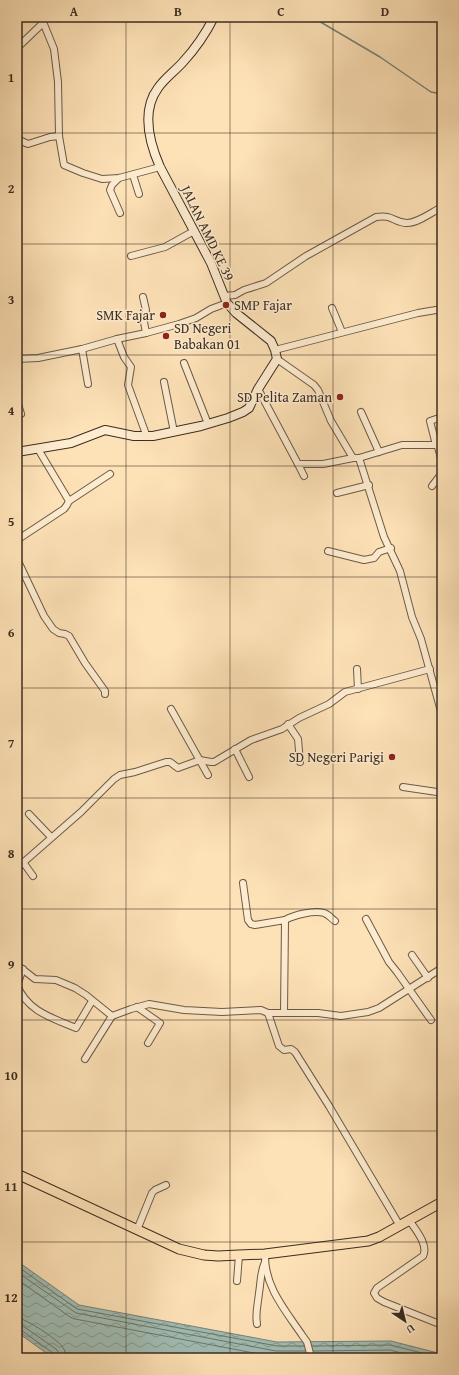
<svg xmlns="http://www.w3.org/2000/svg" width="459" height="1375" viewBox="0 0 459 1375" font-family="'Gentium Book Plus',serif">
  <style>
    .water { fill: url(#water-waves); stroke: #788379 }
    .lines { fill: none; stroke-linecap: round; stroke-linejoin: round }
    .shore { stroke: #6e756a; stroke-width: 1 }
    .stream { stroke: #788379; stroke-width: 1.5 }
    .street-casing { stroke: #6c5a46; stroke-width: 8 }
    .secondary-casing { stroke: #3c2d20; stroke-width: 10 }
    .primary-casing { stroke: #3c2d20; stroke-width: 11 }
    .street { stroke: #feecd0; stroke-width: 6 }
    .secondary { stroke: #feecd0; stroke-width: 8 }
    .primary { stroke: #fee2b7; stroke-width: 9 }
    .grid { fill: none; stroke: #3c2d20; stroke-width: 1; stroke-opacity: 0.55 }
    .poi-dot { fill: #8f2418; stroke: #feecd0; stroke-width: 1.5 }
    .labels { text-anchor: middle; stroke-width: 3; stroke-linejoin: round; paint-order: stroke }
    .street-label { font-size: 14px; fill: #3c2d20; stroke: #feecd0 }
    .poi-label { font-size: 14px; fill: #3c2d20; stroke: #feecd0; text-anchor: end }
    .neatline { fill: none; stroke: #3c2d20; stroke-width: 1.5 }
    .grid-label { font-size: 13px; text-anchor: middle; font-weight: bold; fill: #3c2d20 }
  </style>
  <defs>
    <pattern id="water-waves" width="16" height="10" patternUnits="userSpaceOnUse"><rect width="16" height="10" fill="#a0bdb4"/><path d="M0 5q4-4 8 0t8 0" fill="none" stroke="#849a92"/></pattern>
  </defs>
  <rect width="100%" height="100%" fill="#fee2b7"/>
  <filter id="stains"><feTurbulence type="fractalNoise" baseFrequency=".005" numOctaves="4"/><feColorMatrix values="0 0 0 0 .2 0 0 0 0 .09 0 0 0 0 .02 0 0 0 .5 -.17"/></filter>
  <radialGradient id="worn" r=".72"><stop offset=".6" stop-color="#630" stop-opacity="0"/><stop offset="1" stop-color="#630" stop-opacity=".3"/></radialGradient>
  <!-- water -->
  <polygon class="water" points="17,1261 79,1305 277,1342 391,1341 442,1354 442,1358 53,1358 17,1332"/>
  <g class="lines">
    <!-- shore -->
    <g class="shore">
      <polyline points="17,1266 77,1309 277,1346 304,1346"/>
      <polyline points="17,1272 76,1313 276,1351 305,1351"/>
      <polyline points="17,1279 70,1317 75,1319 275,1357 307,1357"/>
      <path d="M17,1318C26,1318 56,1339 62,1346C65,1350 66,1354 66,1358"/>
      <polyline points="17,1324 23,1326 56,1349 59,1353 60,1358"/>
      <polyline points="17,1329 21,1330 53,1353 55,1358"/>
      <polyline points="312,1346 390,1345 442,1358"/>
      <polyline points="313,1351 390,1350 421,1358"/>
      <polyline points="315,1357 389,1356 398,1358"/>
    </g>
    <!-- stream -->
    <polyline class="stream" points="312,17 380,57 431,92 442,94"/>
    <defs>
      <g id="street">
        <polyline points="41,17 54,49 58,82 59,136 64,165 83,173 102,179 119,178 160,167"/>
        <polyline points="17,48 43,23"/>
        <polyline points="17,139 28,144 50,137 59,136"/>
        <polyline points="133,175 139,194"/>
        <polyline points="119,178 112,185 110,190 120,213"/>
        <polyline points="131,256 165,247 194,231"/>
        <path d="M224,296L235,295L244,290L266,283L306,256L376,217C393,214 394,223 407,223C418,223 432,212 442,207"/>
        <polyline points="143,297 146,310 144,322 146,333"/>
        <polyline points="332,308 342,332"/>
        <polyline points="117,339 124,357 131,367 128,385 147,437"/>
        <polyline points="82,349 88,384"/>
        <polyline points="275,350 418,313 442,309"/>
        <polyline points="17,359 38,358 82,349 117,339 146,333 179,324 196,318 211,309 227,303"/>
        <polyline points="277,359 314,385 318,390 331,421 353,458 359,458 384,537 400,571 412,617 421,639 442,715"/>
        <polyline points="184,363 208,424"/>
        <polyline points="164,382 174,432"/>
        <polyline points="258,389 298,464 323,464 353,458"/>
        <polyline points="17,401 21,414"/>
        <polyline points="361,412 379,452"/>
        <polyline points="436,445 430,421 442,417"/>
        <polyline points="359,458 402,445 436,445 438,447 442,462"/>
        <polyline points="298,464 304,476"/>
        <polyline points="432,486 442,473"/>
        <polyline points="337,493 369,485"/>
        <polyline points="69,501 110,474"/>
        <polyline points="17,540 64,509 67,505 69,501 38,449"/>
        <polyline points="328,551 364,560 374,558 379,552 391,548"/>
        <polyline points="17,559 44,616 53,629 59,633 65,634 69,636 85,663 105,691 105,694"/>
        <polyline points="357,669 358,689"/>
        <polyline points="171,709 208,775"/>
        <polyline points="288,724 298,739 300,762"/>
        <polyline points="235,749 249,777"/>
        <polyline points="403,787 437,792 442,791"/>
        <polyline points="29,814 51,837"/>
        <polyline points="23,862 33,876"/>
        <polyline points="17,868 81,812 114,779 120,775 135,772 166,762 170,762 178,768 200,760 211,762 214,762 251,740 282,729 299,718 329,704 345,692 430,669"/>
        <polyline points="243,883 248,920 251,924 255,925 285,920 284,1013"/>
        <polyline points="366,919 389,962 397,972 431,1020"/>
        <path d="M285,920C294,915 314,910 324,913C328,914 332,919 335,921"/>
        <polyline points="412,955 428,978"/>
        <polyline points="17,965 35,979 56,980 75,988 86,995 112,1016 131,1009 149,1004 184,1010 222,1012 261,1010 268,1013 318,1013 341,1016 368,1012 379,1008 442,968"/>
        <path d="M23,969L17,985C27,1011 52,1018 76,1028L92,1001"/>
        <polyline points="137,1007 160,1023 148,1043"/>
        <polyline points="268,1013 279,1046 284,1050 291,1049 295,1052 329,1106 400,1226"/>
        <polyline points="85,1059 112,1016"/>
        <path d="M409,1220C415,1229 429,1245 423,1256L377,1288L374,1293L377,1298L384,1302L442,1325"/>
        <polyline points="137,1230 152,1193 155,1190 166,1185"/>
        <path d="M265,1254C264,1286 285,1310 302,1335L307,1342L311,1357"/>
        <polyline points="237,1281 239,1255"/>
        <path d="M257,1324C255,1313 258,1304 259,1293C261,1282 260,1273 265,1262"/>
      </g>
      <path id="secondary" d="M17,452L71,443L105,430L134,436H153L201,426L228,418L243,412L249,408L258,389L277,359L275,350L271,341L236,313L227,303L211,263L160,167C150,144 141,111 158,88C165,78 175,71 183,62C195,49 206,33 214,17"/>
      <polyline id="primary" points="17,1174 179,1249 204,1255 218,1256 239,1255 265,1254 368,1241 379,1237 442,1202"/>
    </defs>
    <!-- street casing -->
    <use href="#street" class="street-casing"/>
    <!-- secondary casing -->
    <use href="#secondary" class="secondary-casing"/>
    <!-- primary casing -->
    <use href="#primary" class="primary-casing"/>
    <!-- street -->
    <use href="#street" class="street"/>
    <!-- secondary -->
    <use href="#secondary" class="secondary"/>
    <!-- primary -->
    <use href="#primary" class="primary"/>
  </g>
  <!-- grid -->
  <path class="grid" d="M126,17V1358M230,17V1358M333,17V1358M17,133H442M17,244H442M17,355H442M17,466H442M17,577H442M17,688H442M17,798H442M17,909H442M17,1020H442M17,1131H442M17,1242H442"/>
  <!-- markers -->
  <g class="poi-dot">
    <circle cx="226" cy="305" r="4"/>
    <circle cx="163" cy="315" r="4"/>
    <circle cx="166" cy="336" r="4"/>
    <circle cx="340" cy="397" r="4"/>
    <circle cx="392" cy="757" r="4"/>
  </g>
  <g class="labels">
    <!-- street labels -->
    <g class="street-label">
      <text transform="translate(208 233) rotate(64)" y="5">JALAN AMD KE 39</text>
    </g>
    <!-- poi labels -->
    <g class="poi-label">
      <text x="234" y="310" text-anchor="start">SMP Fajar</text>
      <text x="155" y="320">SMK Fajar</text>
      <text x="174" y="333" text-anchor="start">SD Negeri<tspan x="174" dy="16">Babakan 01</tspan></text>
      <text x="332" y="402">SD Pelita Zaman</text>
      <text x="384" y="762">SD Negeri Parigi</text>
    </g>
  </g>
  <!-- margin -->
  <rect width="459" height="1375" fill="none" stroke="#fee2b7" stroke-width="44"/>
  <!-- north arrow -->
  <g transform="translate(405 1321) rotate(145)" stroke="#feecd0" stroke-width="3" paint-order="stroke">
  <path d="M0-3L7 15L0 10L-7 15Z" fill="#3c2d20"/>
  <text y="-6" font-size="11" font-weight="bold" text-anchor="middle" fill="#3c2d20">U</text>
  </g>
  <rect x="22" y="22" width="415" height="1331" class="neatline"/>
  <g class="grid-label">
    <text x="74" y="16">A</text>
    <text x="178" y="16">B</text>
    <text x="281" y="16">C</text>
    <text x="385" y="16">D</text>
    <text x="11" y="82">1</text>
    <text x="11" y="193">2</text>
    <text x="11" y="304">3</text>
    <text x="11" y="415">4</text>
    <text x="11" y="526">5</text>
    <text x="11" y="637">6</text>
    <text x="11" y="748">7</text>
    <text x="11" y="858">8</text>
    <text x="11" y="969">9</text>
    <text x="11" y="1080">10</text>
    <text x="11" y="1191">11</text>
    <text x="11" y="1302">12</text>
  </g>
  <rect width="100%" height="100%" filter="url(#stains)"/>
  <rect width="100%" height="100%" fill="url(#worn)"/>
</svg>
